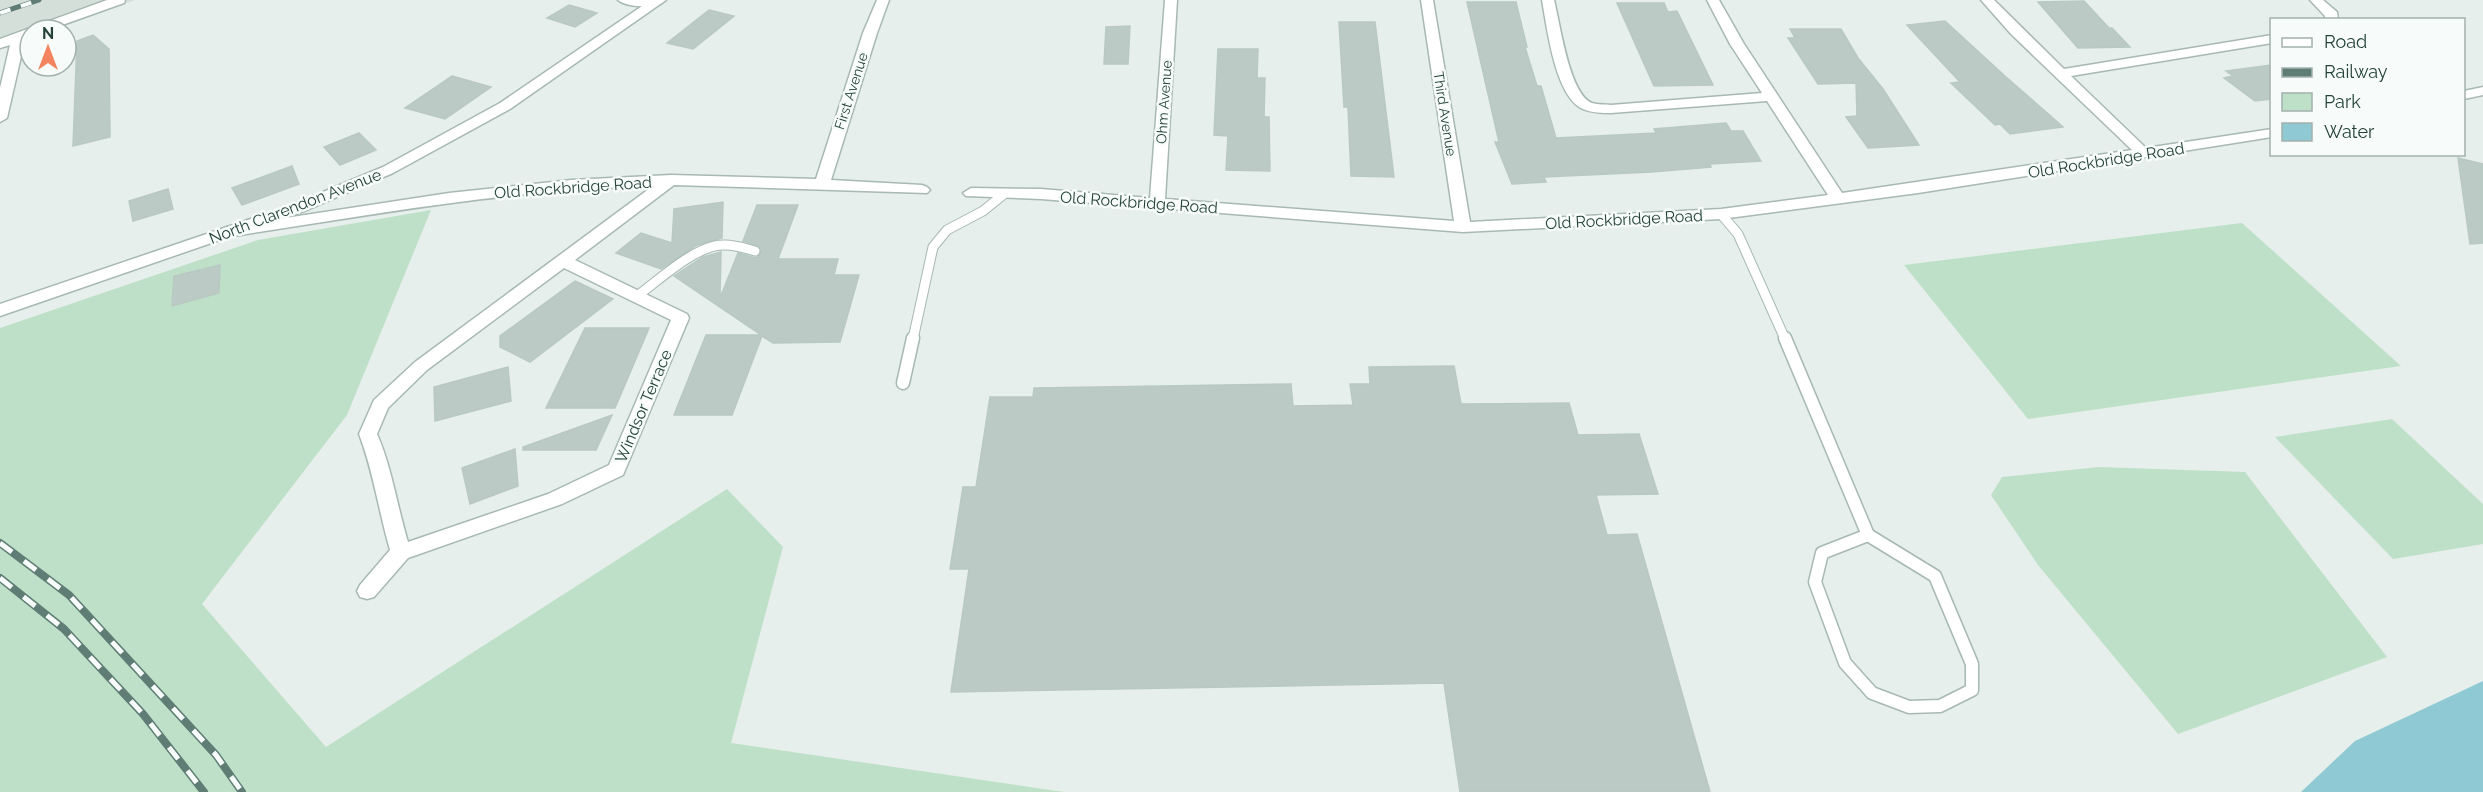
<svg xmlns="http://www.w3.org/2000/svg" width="2483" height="792" viewBox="0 0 2483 792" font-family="Raleway,sans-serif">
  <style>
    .built { fill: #d4dfda }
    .green { fill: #bfe0c8 }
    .water { fill: #8ec9d4 }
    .building { fill: #bbcac4; stroke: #b8c9c2; stroke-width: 1.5 }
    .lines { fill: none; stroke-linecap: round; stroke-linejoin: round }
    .service-far1-casing { stroke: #a8b8b2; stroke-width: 11 }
    .service-casing { stroke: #a8b8b2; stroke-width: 15 }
    .minor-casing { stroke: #a8b8b2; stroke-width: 3 }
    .tertiary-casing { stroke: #a8b8b2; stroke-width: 3 }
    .service-far1 { stroke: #fff; stroke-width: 9 }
    .service { stroke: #fff; stroke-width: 12 }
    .minor { fill: #fff; fill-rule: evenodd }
    .tertiary { fill: #fff; fill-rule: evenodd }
    .rail-far1-casing { stroke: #5f7d75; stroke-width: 5 }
    .rail-casing { stroke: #5f7d75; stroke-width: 8 }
    .rail-far1 { stroke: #f7fbf9; stroke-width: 4; stroke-dasharray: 11; stroke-linecap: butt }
    .rail { stroke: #f7fbf9; stroke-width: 5; stroke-dasharray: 15; stroke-linecap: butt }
    .labels { text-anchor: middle; stroke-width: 5; stroke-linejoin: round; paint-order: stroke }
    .far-street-label { font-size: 14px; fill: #24423a; stroke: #f7fbf9 }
    .street-label { font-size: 16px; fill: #24423a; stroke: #f7fbf9 }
  </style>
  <rect width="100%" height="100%" fill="#e6efeb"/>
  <!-- built -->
  <polygon class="built" points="0,0 135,0 54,30 30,30 30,39 0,47"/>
  <!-- green -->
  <g class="green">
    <polygon points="431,210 347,415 202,604 326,747 727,489 783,547 731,743 1064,792 0,792 0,328 258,240"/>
    <polygon points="2242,223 2401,366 2028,419 1904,265"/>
    <polygon points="2392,419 2483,504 2483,544 2393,559 2275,437"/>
    <polygon points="2098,467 2245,472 2387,657 2178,734 2038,565 1991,495 2002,477"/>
  </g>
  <!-- water -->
  <polygon class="water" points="2483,681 2483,792 2301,792 2355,741"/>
  <!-- building -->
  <g class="building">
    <polygon points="2084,1 2109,28 2112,28 2130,47 2078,48 2038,2"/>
    <polygon points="1467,2 1516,2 1527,47 1525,47 1537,86 1541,86 1556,138 1656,133 1654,129 1726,123 1731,131 1743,131 1761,161 1710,164 1711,167 1652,172 1544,177 1546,182 1512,184 1495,142 1499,142"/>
    <polygon points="1617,3 1664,3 1668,12 1677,11 1713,85 1654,86"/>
    <polygon points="569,5 597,13 575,27 547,18"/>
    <polygon points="709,10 734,16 693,49 667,43"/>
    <polygon points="1945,21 2006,77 2063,127 2010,134 2000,124 1995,125 1951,83 1960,82 1907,25"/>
    <polygon points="1339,22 1375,22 1394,177 1351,176 1348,107 1344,107"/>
    <polygon points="1130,26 1128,64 1104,64 1106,27"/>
    <polygon points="1790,29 1841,29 1858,58 1883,89 1919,145 1868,148 1846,117 1857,116 1856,83 1818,84 1788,38 1795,38"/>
    <polygon points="93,35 109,49 110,137 73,146 77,41"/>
    <polygon points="1218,49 1258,49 1257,78 1265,78 1264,117 1269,117 1270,171 1226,170 1228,136 1214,135"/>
    <polygon points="2271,65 2271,99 2255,101 2224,78 2233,76 2226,71"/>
    <polygon points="452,76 491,87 445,119 405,108"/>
    <polygon points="359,133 376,150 340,165 324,147"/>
    <polygon points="2458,158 2483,164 2483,243 2470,244"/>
    <polygon points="292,166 299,184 242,205 232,188"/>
    <polygon points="168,189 173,209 133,221 129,201"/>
    <polygon points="723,202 722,238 697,245 661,269 616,253 641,233 672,243 674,209"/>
    <polygon points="757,205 798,205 778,259 838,259 834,275 859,275 840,342 773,343 762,336 732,415 674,415 706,335 761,335 674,276 703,257 721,252 720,298 738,253 756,258 761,253 759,246 743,241"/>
    <polygon points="220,265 219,293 172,306 174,276"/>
    <polygon points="575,281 613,299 530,362 500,347 500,336"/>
    <polygon points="585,328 649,328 615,408 546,408"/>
    <polygon points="1454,366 1461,404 1569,403 1578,435 1639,434 1658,494 1596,495 1607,535 1637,534 1710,792 1460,792 1444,683 951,692 969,569 950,569 963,487 976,487 990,397 1033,397 1034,388 1291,384 1293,406 1353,405 1350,384 1370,384 1369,367"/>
    <polygon points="508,367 511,401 435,421 434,387"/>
    <polygon points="612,415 596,450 523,450 523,447"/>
    <polygon points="515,449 518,486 470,504 462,468"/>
  </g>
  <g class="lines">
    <defs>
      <g id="service-far1">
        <polyline points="1721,214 1738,234 1785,339"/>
        <path d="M637,296C659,280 695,246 722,245C734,244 744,248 755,251"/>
        <polyline points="913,339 933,247 947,230 983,211 1004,194"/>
      </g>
      <g id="service">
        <polyline points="1785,338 1868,535"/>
        <polyline points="903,383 913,338"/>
        <polygon points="1868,535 1935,576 1972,664 1972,690 1940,706 1909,707 1872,693 1845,663 1815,582 1822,553"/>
      </g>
      <g id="minor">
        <polygon points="107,0 125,0 124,3 48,30 30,30 30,37 25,39 7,118 0,122 0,88 10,45 0,48 0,39"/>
        <path d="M618,0H662L663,2C655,9 626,7 618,0Z"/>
        <path d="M877,0H889L877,33L831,180L922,185L927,187L930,190L927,193L674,185L575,260L687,314L689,318L623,475L562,504L408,558L374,597L367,599L360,597L357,591L360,585L390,550C379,512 373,470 359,434L374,400L415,362L653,186C511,189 373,215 233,236L227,235L225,231L227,227L449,193L571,180L671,175L816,179L863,33ZM564,268L671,320L609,465L548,494L408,542C397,506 392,468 377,434L388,408L427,370Z"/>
        <path d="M1165,0H1177L1165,199L1454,221L1421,0H1433L1470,222L1721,209L1828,195L1767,101L1611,113C1602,113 1591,113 1583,109C1555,97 1547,27 1542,0H1554C1560,23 1569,94 1592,103C1598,105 1605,104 1611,105L1762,93L1730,44L1707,0H1719L1744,44L1842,193L2132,150L2011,34L1981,0H1994L2064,69L2272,35V43L2071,76L2146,148L2272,129V137L1918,193L1721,219L1463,232L1041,199L966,196L963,193L971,188L1041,189L1150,198Z"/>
        <polygon points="2310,0 2323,0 2337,12 2338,20 2325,20 2325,16"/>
        <polygon points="2483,87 2483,95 2464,99 2464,91"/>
      </g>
      <polygon id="tertiary" points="651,0 666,0 510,109 393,173 304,211 0,316 0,304 292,205 383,167 500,103"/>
    </defs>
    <!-- service-far1 casing -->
    <use href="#service-far1" class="service-far1-casing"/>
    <!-- service casing -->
    <use href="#service" class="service-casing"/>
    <!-- minor casing -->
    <use href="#minor" class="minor-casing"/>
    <!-- tertiary casing -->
    <use href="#tertiary" class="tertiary-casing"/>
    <!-- service-far1 -->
    <use href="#service-far1" class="service-far1"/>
    <!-- service -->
    <use href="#service" class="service"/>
    <!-- minor -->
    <use href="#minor" class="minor"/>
    <!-- tertiary -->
    <use href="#tertiary" class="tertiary"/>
    <defs>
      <polyline id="rail-far1" points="0,13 39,0"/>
      <g id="rail">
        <polyline points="0,543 69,595 216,755 242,792"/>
        <polyline points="0,578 64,629 143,714 204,792"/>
      </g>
    </defs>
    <!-- rail-far1 casing -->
    <use href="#rail-far1" class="rail-far1-casing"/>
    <!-- rail casing -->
    <use href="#rail" class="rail-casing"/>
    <!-- rail-far1 -->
    <use href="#rail-far1" class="rail-far1"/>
    <!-- rail -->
    <use href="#rail" class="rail"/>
  </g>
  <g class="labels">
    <!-- far-street labels -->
    <g class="far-street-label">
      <text transform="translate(851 91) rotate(-72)" y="5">First Avenue</text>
      <text transform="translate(1164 102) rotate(-86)" y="5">Ohm Avenue</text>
      <text transform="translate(1445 114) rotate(81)" y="5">Third Avenue</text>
    </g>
    <!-- street labels -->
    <g class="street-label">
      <text transform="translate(2106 160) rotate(-9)" y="6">Old Rockbridge Road</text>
      <text transform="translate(573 187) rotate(-4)" y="6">Old Rockbridge Road</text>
      <text transform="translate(1139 202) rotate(4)" y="6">Old Rockbridge Road</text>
      <text transform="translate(295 206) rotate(-21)" y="6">North Clarendon Avenue</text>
      <text transform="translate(1624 219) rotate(-3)" y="6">Old Rockbridge Road</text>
      <text transform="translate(643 406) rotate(-67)" y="6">Windsor Terrace</text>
    </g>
  </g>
  <!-- legend -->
  <rect x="2270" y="18" width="195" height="138" fill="#f7fbf9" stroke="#a3b1ad" stroke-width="1.5"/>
  <rect x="2282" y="38" width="30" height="9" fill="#ffffff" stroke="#a3b1ad" stroke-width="1.5"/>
  <text x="2324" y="48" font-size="18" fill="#24423a">Road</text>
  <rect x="2282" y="68" width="30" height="9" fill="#5f7d75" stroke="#a3b1ad" stroke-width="1.5"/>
  <text x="2324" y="78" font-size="18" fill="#24423a">Railway</text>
  <rect x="2282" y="93" width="30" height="18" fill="#bfe0c8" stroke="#a3b1ad" stroke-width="1.5"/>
  <text x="2324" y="108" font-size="18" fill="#24423a">Park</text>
  <rect x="2282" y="123" width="30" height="18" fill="#8ec9d4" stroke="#a3b1ad" stroke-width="1.5"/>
  <text x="2324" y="138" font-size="18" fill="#24423a">Water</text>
  <!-- north arrow -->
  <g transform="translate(48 48)"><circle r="28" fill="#f7fbf9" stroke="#a3b1ad" stroke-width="1.5"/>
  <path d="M0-4.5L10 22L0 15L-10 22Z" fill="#f4845f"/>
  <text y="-9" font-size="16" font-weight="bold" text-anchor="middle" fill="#24423a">N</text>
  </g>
</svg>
